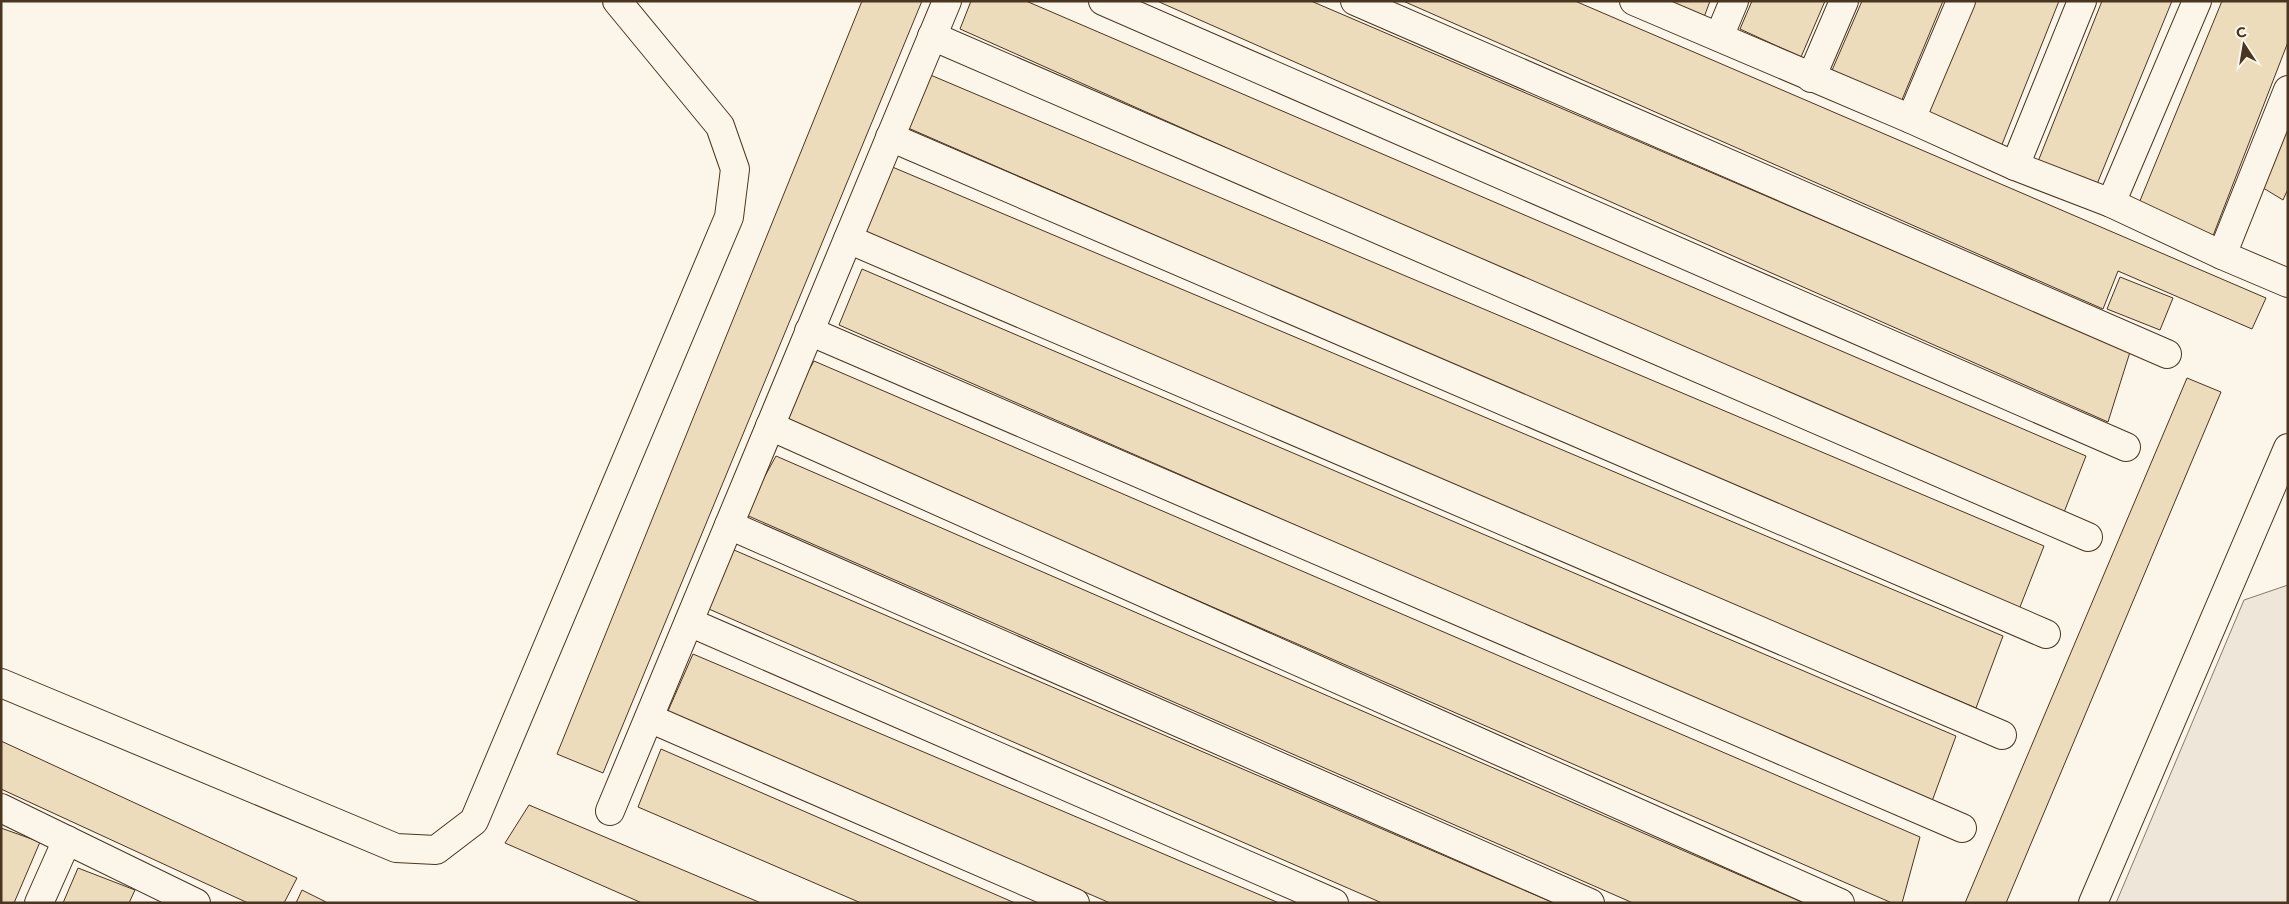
<svg xmlns="http://www.w3.org/2000/svg" width="2289" height="904" viewBox="0 0 2289 904" font-family="Montserrat,sans-serif">
  <style>
    .green { fill: #ede6d9; stroke: #887966 }
    .building { fill: #ecdcbc; stroke: #4a3520 }
    .lines { fill: none; stroke-linecap: round; stroke-linejoin: round }
    .minor-casing { stroke: #4a3520; stroke-width: 30 }
    .minor { stroke: #fbf6e9; stroke-width: 28 }
  </style>
  <rect width="100%" height="100%" fill="#fbf6e9"/>
  <!-- green -->
  <polygon class="green" points="2288,585 2288,903 2116,903 2244,600"/>
  <!-- building -->
  <g class="building">
    <polygon points="862,1 922,1 603,773 557,754"/>
    <polygon points="971,1 1026,1 2086,456 2061,520 960,29"/>
    <polygon points="1157,1 1311,1 2130,352 2108,422"/>
    <polygon points="1403,1 1575,1 2266,298 2252,329 2118,271 2103,309"/>
    <polygon points="1662,1 1710,1 1703,20"/>
    <polygon points="1752,1 1825,1 1801,57 1740,29"/>
    <polygon points="1862,1 1943,1 1899,107 1830,75"/>
    <polygon points="1975,1 2059,1 2001,147 1926,114"/>
    <polygon points="2102,1 2172,1 2095,189 2037,164"/>
    <polygon points="2222,1 2288,1 2288,42 2211,241 2137,208"/>
    <polygon points="921,71 2044,546 2018,612 899,124"/>
    <polygon points="2288,119 2288,189 2283,200 2260,186"/>
    <polygon points="890,166 2003,636 1976,708 857,232"/>
    <polygon points="862,269 1956,736 1931,804 839,325"/>
    <polygon points="2120,277 2173,298 2160,330 2107,309"/>
    <polygon points="814,361 1920,837 1902,903 1892,903 781,419"/>
    <polygon points="2187,378 2221,392 2006,903 1965,903"/>
    <polygon points="776,456 1804,903 1633,903 744,514"/>
    <polygon points="734,550 1554,903 1382,903 702,606"/>
    <polygon points="693,654 1279,903 1110,903 668,711"/>
    <polygon points="1,741 297,878 284,903 248,903 1,789"/>
    <polygon points="661,749 1015,903 861,903 638,807"/>
    <polygon points="529,805 761,903 642,903 505,843"/>
    <polygon points="1,828 40,842 14,903 1,903"/>
    <polygon points="78,868 135,890 129,903 63,903"/>
    <polygon points="302,890 326,902 326,903 296,903"/>
  </g>
  <g class="lines">
    <defs>
      <g id="minor">
        <polyline points="1103,1 2126,447"/>
        <polyline points="1355,1 2167,354"/>
        <polyline points="1634,1 1911,119 2015,166 2111,203 2222,255 2288,283"/>
        <polyline points="932,36 2088,537"/>
        <polyline points="1719,37 1734,1"/>
        <polyline points="1811,78 1844,1"/>
        <polyline points="1911,119 1961,1"/>
        <polyline points="890,137 2046,634"/>
        <polyline points="2015,166 2082,1"/>
        <polyline points="2111,203 2197,1"/>
        <polyline points="848,239 2002,735"/>
        <polyline points="2222,255 2288,90"/>
        <polyline points="809,331 1962,828"/>
        <polyline points="770,426 1840,903"/>
        <polyline points="729,525 1590,903"/>
        <polyline points="689,622 1334,903"/>
        <polyline points="1,683 396,848 436,850 474,821 729,217 735,169 720,126 617,1"/>
        <polyline points="649,718 1075,903"/>
        <polyline points="1,808 196,903"/>
        <polyline points="610,811 947,1"/>
        <polyline points="39,903 67,840"/>
        <polyline points="2093,903 2288,448"/>
      </g>
    </defs>
    <!-- minor casing -->
    <use href="#minor" class="minor-casing"/>
    <!-- minor -->
    <use href="#minor" class="minor"/>
  </g>
  <!-- border -->
  <rect width="2289" height="904" fill="none" stroke="#4a3520" stroke-width="5"/>
  <!-- north arrow -->
  <g transform="translate(2244 45) rotate(348)" stroke="#fbf6e9" stroke-width="4" paint-order="stroke">
  <path d="M0-4L9 19L0 12L-9 19Z" fill="#4a3520"/>
  <text y="-8" font-size="14" font-weight="bold" text-anchor="middle" fill="#4a3520">С</text>
  </g>
</svg>
